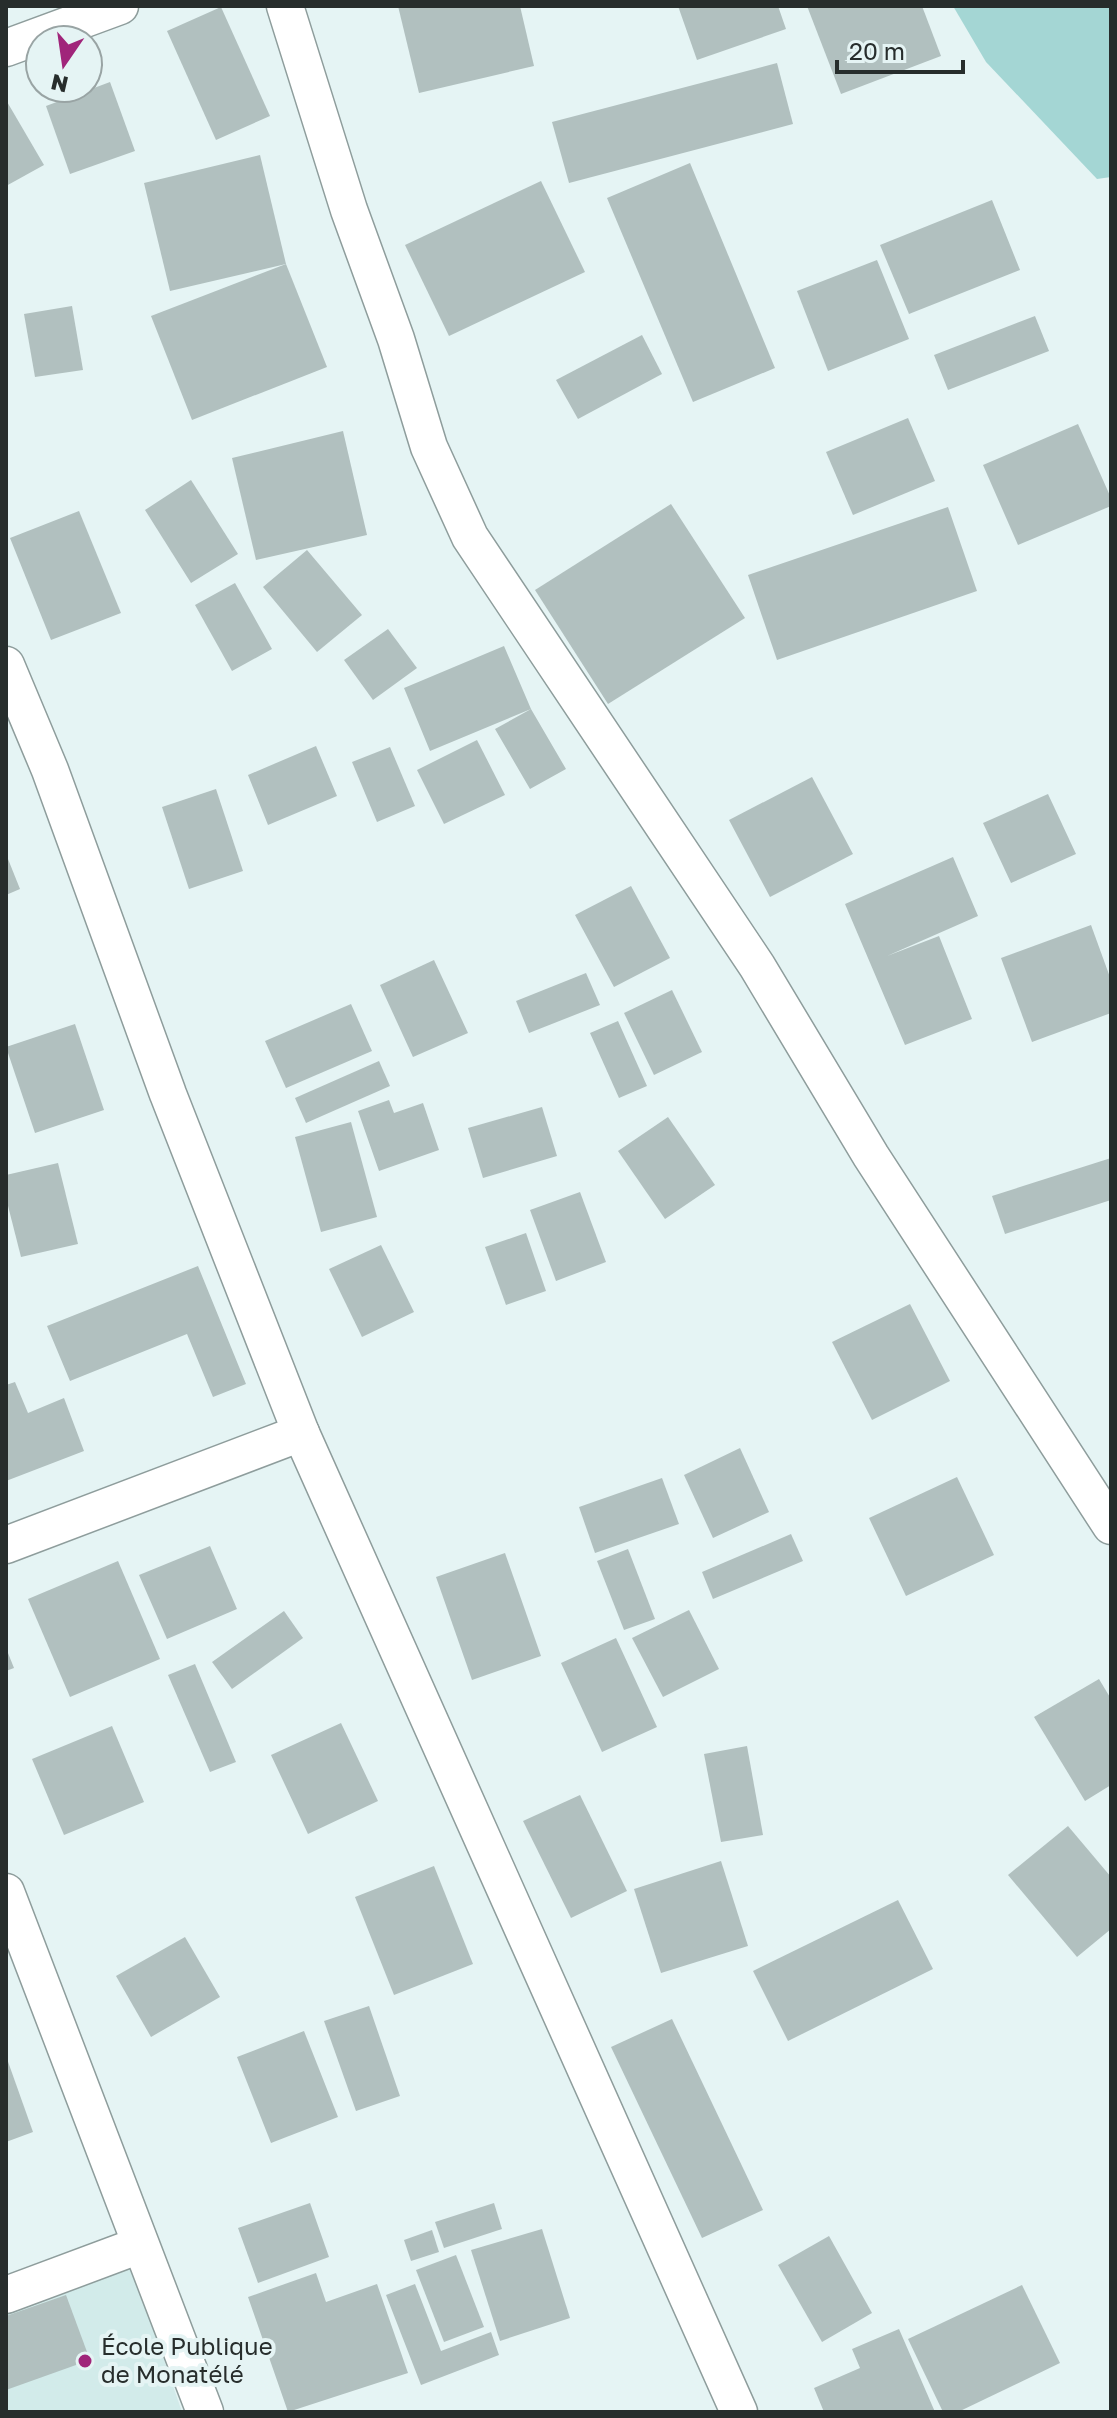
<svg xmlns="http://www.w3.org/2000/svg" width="1117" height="2418" viewBox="0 0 1117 2418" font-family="'Golos Text',sans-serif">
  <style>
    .built { fill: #d2ebea }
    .green { fill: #a4d6d4 }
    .building { fill: #b1c0bf }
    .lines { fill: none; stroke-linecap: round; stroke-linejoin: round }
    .minor-casing { stroke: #8e9d9c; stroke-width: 39 }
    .minor { stroke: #fff; stroke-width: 36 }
    .poi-dot { fill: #a0257a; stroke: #e5f4f4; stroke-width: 3 }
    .labels { text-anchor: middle; stroke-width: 8; stroke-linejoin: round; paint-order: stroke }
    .poi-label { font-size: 24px; fill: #272d2c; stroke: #e5f4f4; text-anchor: start }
  </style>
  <rect width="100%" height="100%" fill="#e5f4f4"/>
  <!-- built -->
  <polygon class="built" points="132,2267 182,2412 6,2412 6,2309"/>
  <!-- green -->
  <polygon class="green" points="953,6 1111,6 1111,177 1097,179 986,62"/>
  <!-- building -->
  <g class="building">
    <polygon points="398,6 520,6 534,66 419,93"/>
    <polygon points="678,6 778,6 786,29 697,60"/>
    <polygon points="807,6 922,6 941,56 841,94"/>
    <polygon points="221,7 270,116 216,140 167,31"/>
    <polygon points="777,63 793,124 569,183 552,122"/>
    <polygon points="110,82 135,151 70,174 46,106"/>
    <polygon points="6,100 44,165 6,186"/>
    <polygon points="260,155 286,264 170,291 144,183"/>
    <polygon points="690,163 775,368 693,402 607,198"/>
    <polygon points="541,181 585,272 449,336 405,245"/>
    <polygon points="992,200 1020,270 909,314 880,245"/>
    <polygon points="877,260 909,339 828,371 797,291"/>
    <polygon points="286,264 327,367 192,420 151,316"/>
    <polygon points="72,306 83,370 35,377 24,314"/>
    <polygon points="1035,316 1049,351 948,390 934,355"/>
    <polygon points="642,335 662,374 578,419 556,380"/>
    <polygon points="908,418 935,481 853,515 826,452"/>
    <polygon points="1078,424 1111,498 1111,506 1018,545 983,465"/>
    <polygon points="343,431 367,535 256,560 232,458"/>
    <polygon points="191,480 238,554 191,583 145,510"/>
    <polygon points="671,504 745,618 608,704 535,590"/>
    <polygon points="948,507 977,591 777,660 748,575"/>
    <polygon points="79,511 121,613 51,640 10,538"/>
    <polygon points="307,550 362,615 317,652 263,587"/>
    <polygon points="235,583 272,649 232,671 195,605"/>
    <polygon points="388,629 417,668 373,700 344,660"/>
    <polygon points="504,646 531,709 566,769 530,789 495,729 531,709 430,751 404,688"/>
    <polygon points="477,740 505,795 444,824 417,770"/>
    <polygon points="316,746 337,796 268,825 248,775"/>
    <polygon points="390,747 415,806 377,822 352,762"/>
    <polygon points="812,777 853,854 770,897 729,820"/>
    <polygon points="216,789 243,871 189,889 162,807"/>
    <polygon points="1048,794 1076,854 1011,883 983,823"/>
    <polygon points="6,854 20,889 6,895"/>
    <polygon points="953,857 978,916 887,956 939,936 972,1019 905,1045 845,904"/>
    <polygon points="631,886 670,958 614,987 575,915"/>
    <polygon points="1091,925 1111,980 1111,1013 1032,1042 1001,958"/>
    <polygon points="434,960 468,1033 413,1057 380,985"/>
    <polygon points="586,973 600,1005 529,1033 516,1001"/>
    <polygon points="672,990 702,1052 654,1075 624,1013"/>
    <polygon points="351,1004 372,1051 286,1088 265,1041"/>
    <polygon points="618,1021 647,1086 619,1098 590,1033"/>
    <polygon points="75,1024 104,1110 35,1133 6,1047"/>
    <polygon points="379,1061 390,1086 306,1123 295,1098"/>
    <polygon points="389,1100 394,1113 423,1103 439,1150 379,1171 358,1111"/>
    <polygon points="542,1107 557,1156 483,1178 468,1128"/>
    <polygon points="668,1117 715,1185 665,1219 618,1151"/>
    <polygon points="351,1122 377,1217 321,1232 295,1137"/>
    <polygon points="1111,1158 1111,1200 1005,1234 992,1196"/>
    <polygon points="58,1163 78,1244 21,1257 6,1198 6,1175"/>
    <polygon points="580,1192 606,1262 556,1281 530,1210"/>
    <polygon points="526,1233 546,1291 506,1305 485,1247"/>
    <polygon points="381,1245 414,1312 362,1337 329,1269"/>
    <polygon points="198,1266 246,1384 213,1397 187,1334 70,1381 47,1326"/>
    <polygon points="910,1304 950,1381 872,1420 832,1342"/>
    <polygon points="15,1382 28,1413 64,1398 84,1451 6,1481 6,1385"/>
    <polygon points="740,1448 769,1512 713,1538 684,1475"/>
    <polygon points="957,1477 994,1555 906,1596 869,1518"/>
    <polygon points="662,1478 679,1524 595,1553 579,1507"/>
    <polygon points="791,1534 803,1561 713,1599 702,1572"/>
    <polygon points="210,1546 237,1609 167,1639 139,1575"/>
    <polygon points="628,1549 655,1619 624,1630 597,1561"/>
    <polygon points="505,1553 541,1656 472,1680 436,1577"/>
    <polygon points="118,1561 160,1659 70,1697 28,1599"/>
    <polygon points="689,1610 719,1669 663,1697 632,1638"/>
    <polygon points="284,1611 303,1638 232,1689 212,1662"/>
    <polygon points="616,1638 657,1727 602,1752 561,1663"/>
    <polygon points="6,1648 14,1668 6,1671"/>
    <polygon points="195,1664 236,1762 210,1772 168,1675"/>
    <polygon points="1099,1679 1111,1699 1111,1785 1085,1801 1034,1717"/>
    <polygon points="341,1723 378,1801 308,1834 271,1755"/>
    <polygon points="112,1726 144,1802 64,1835 32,1759"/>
    <polygon points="747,1746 763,1835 721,1842 704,1754"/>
    <polygon points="580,1795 627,1891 571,1918 523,1821"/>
    <polygon points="1068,1826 1111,1877 1111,1929 1077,1957 1008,1875"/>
    <polygon points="721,1861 748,1946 661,1973 634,1889"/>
    <polygon points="434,1866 473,1964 394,1995 355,1897"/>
    <polygon points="898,1900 933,1969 788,2041 753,1971"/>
    <polygon points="185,1937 220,1997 151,2037 116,1976"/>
    <polygon points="369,2006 400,2096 356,2111 324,2021"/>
    <polygon points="672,2019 763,2210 702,2238 611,2047"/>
    <polygon points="304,2031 338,2117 271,2143 237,2057"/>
    <polygon points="6,2056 33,2132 6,2142"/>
    <polygon points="310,2203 329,2257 258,2283 238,2228"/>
    <polygon points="494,2203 502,2229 444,2248 435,2222"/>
    <polygon points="542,2229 570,2318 500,2341 471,2250"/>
    <polygon points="432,2230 439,2252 411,2261 404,2240"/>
    <polygon points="829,2236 872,2313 822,2342 778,2265"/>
    <polygon points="456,2255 484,2327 444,2342 416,2270"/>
    <polygon points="316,2273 326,2302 377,2284 408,2373 288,2412 248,2297"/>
    <polygon points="415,2284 441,2351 491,2332 499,2355 421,2385 386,2295"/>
    <polygon points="1022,2285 1060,2363 958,2412 943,2412 908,2339"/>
    <polygon points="66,2295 90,2360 6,2390 6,2316"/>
    <polygon points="899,2329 935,2412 824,2412 814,2388 860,2368 852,2349"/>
  </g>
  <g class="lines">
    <defs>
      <g id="minor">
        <polyline points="285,6 349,210 396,339 429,447 470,537 757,966 871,1156 1111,1526"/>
        <polyline points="6,48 120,6"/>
        <polyline points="6,665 50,770 168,1094 301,1433 739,2412"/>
        <polyline points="6,1545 301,1433"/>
        <polyline points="6,1892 205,2412"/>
        <polyline points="6,2295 140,2245"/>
      </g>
    </defs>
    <!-- minor casing -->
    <use href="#minor" class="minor-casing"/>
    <!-- minor -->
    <use href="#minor" class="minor"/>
  </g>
  <!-- markers -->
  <circle class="poi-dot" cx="85" cy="2361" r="8"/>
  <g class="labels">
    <!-- poi labels -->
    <g class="poi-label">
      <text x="101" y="2355">École Publique<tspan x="101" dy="28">de Monatélé</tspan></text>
    </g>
  </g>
  <!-- border -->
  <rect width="1117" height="2418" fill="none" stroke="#272d2c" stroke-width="16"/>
  <!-- north arrow -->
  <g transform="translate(64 64) rotate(193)"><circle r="38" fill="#e5f4f4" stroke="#99a4a4" stroke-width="2"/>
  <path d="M0-6L14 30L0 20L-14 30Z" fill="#a0257a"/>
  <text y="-12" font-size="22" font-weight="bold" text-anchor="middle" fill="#272d2c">N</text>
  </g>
  <!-- scale -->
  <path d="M837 60v12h126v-12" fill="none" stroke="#272d2c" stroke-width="4"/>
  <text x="849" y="60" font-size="24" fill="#272d2c" stroke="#e5f4f4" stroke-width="6" paint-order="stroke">20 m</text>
</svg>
